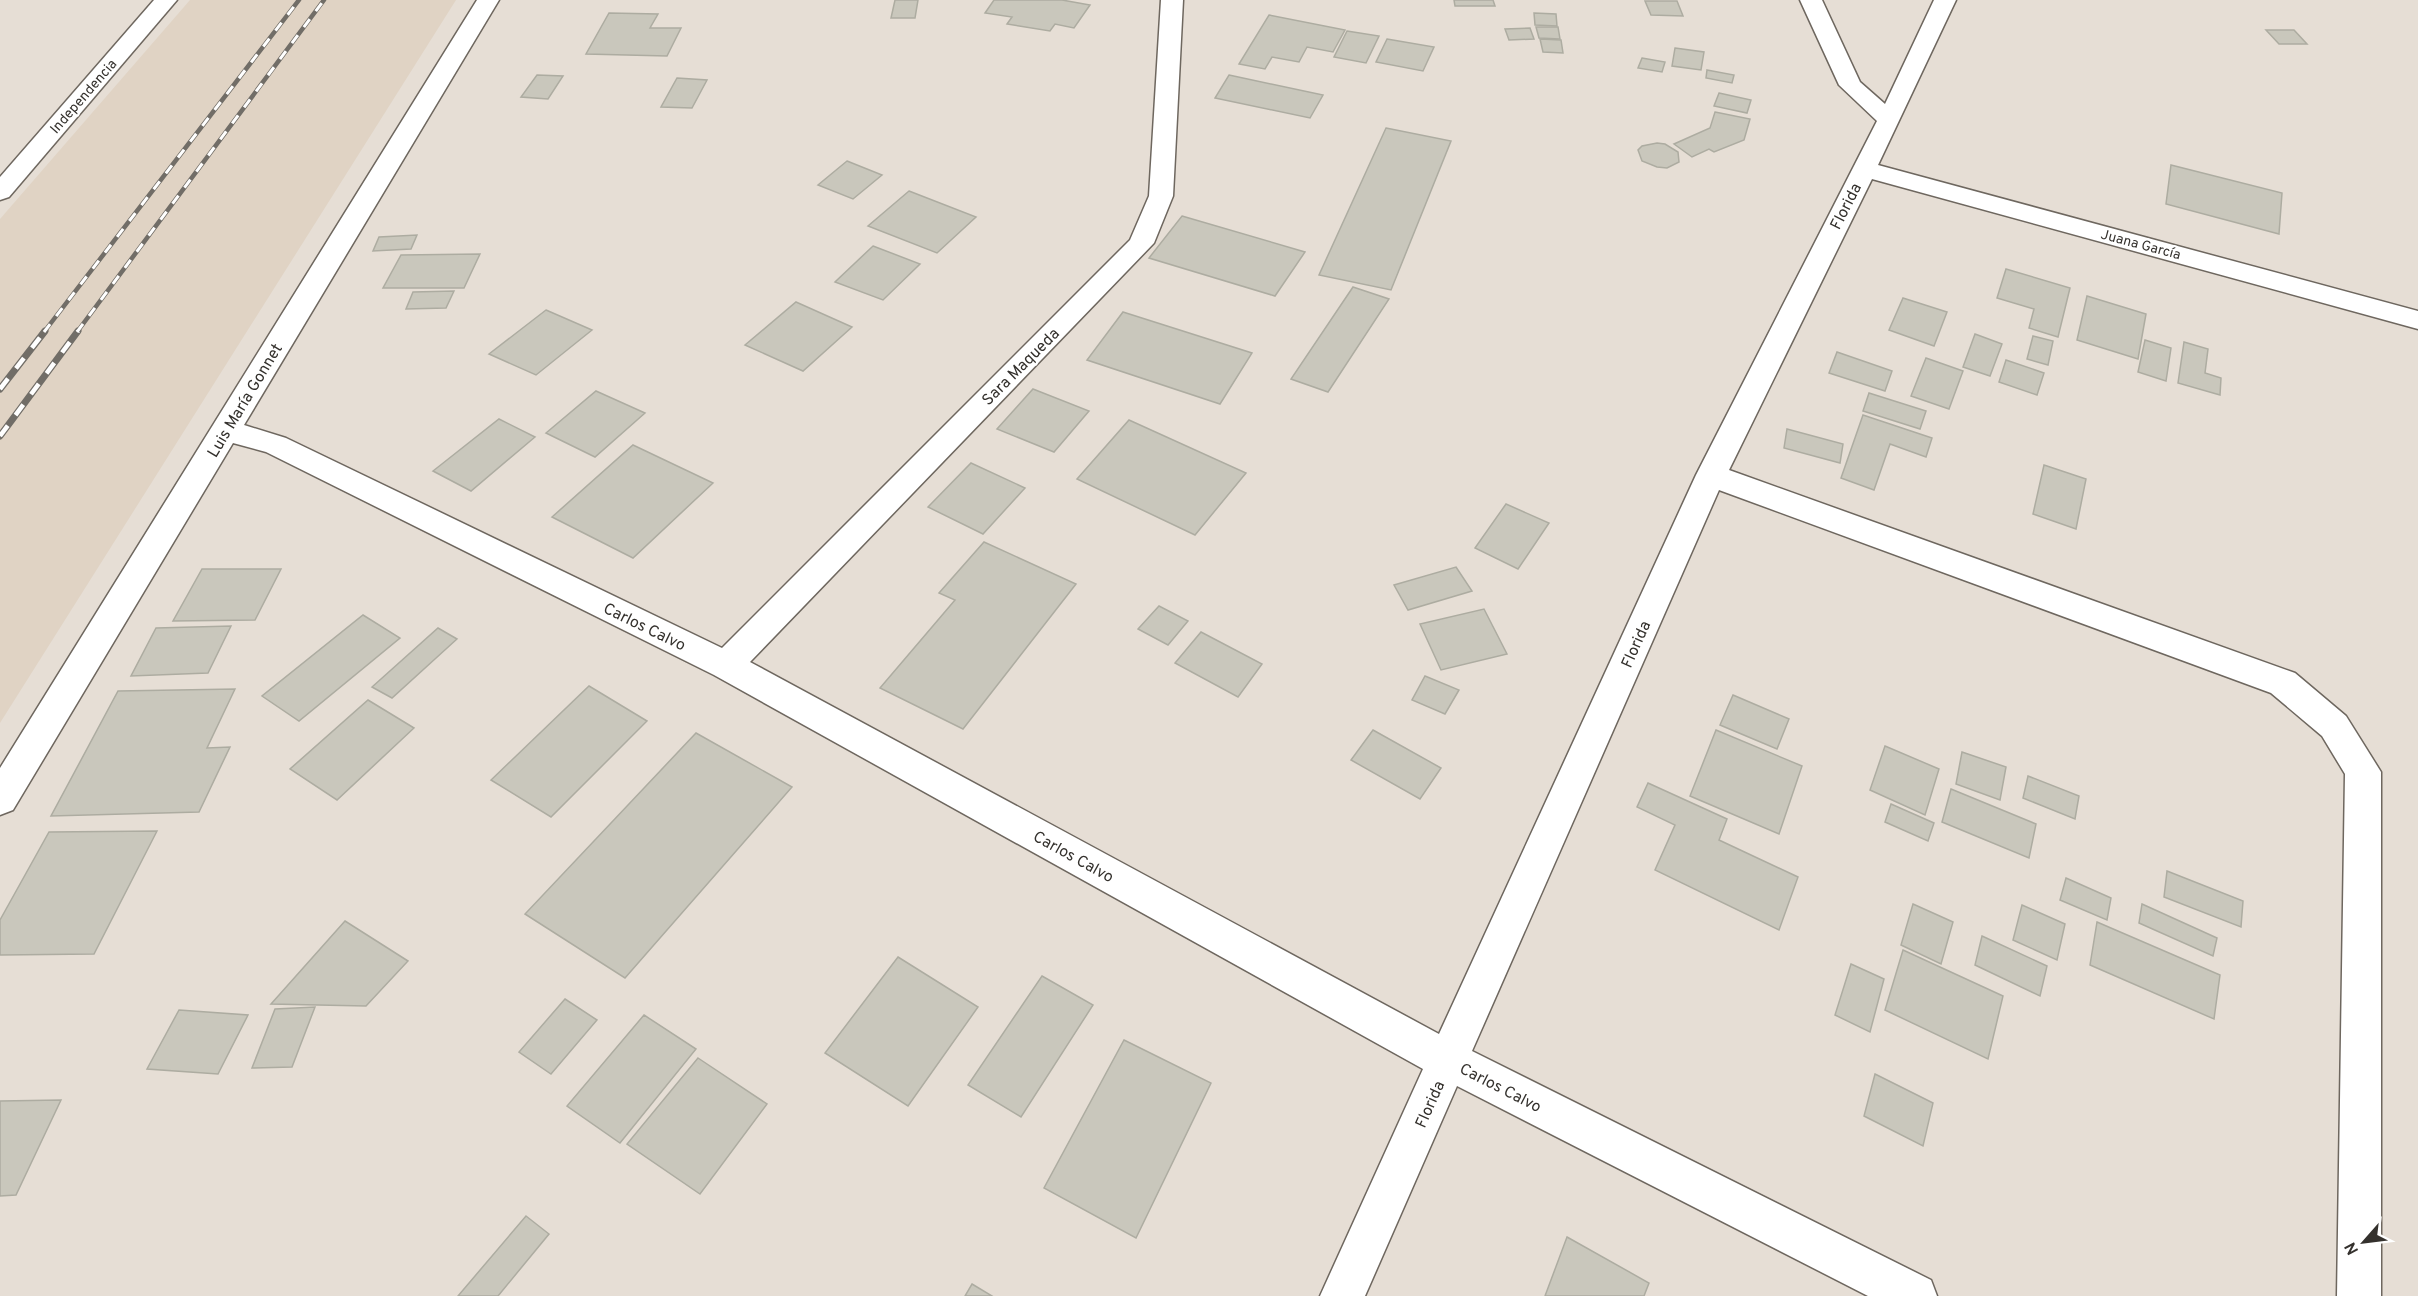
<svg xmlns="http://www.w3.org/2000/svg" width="2418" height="1296" viewBox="0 0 2418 1296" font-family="Overpass,sans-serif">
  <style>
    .built { fill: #e0d3c4 }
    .building { fill: #c9c7bc; stroke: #adaca1; stroke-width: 1.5 }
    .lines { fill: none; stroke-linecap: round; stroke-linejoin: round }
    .minor-casing { stroke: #6e675f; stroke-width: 3 }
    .minor { fill: #fff; fill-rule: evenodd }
    .rail-far1-casing { stroke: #716d67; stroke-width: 4.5 }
    .rail-casing { stroke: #716d67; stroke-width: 7 }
    .rail-far1 { stroke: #fff; stroke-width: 3; stroke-dasharray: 10; stroke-linecap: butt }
    .rail { stroke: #fff; stroke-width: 4.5; stroke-dasharray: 13; stroke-linecap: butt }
    .labels { text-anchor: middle; stroke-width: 4.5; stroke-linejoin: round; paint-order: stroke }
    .far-street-label { font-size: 14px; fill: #34312d; stroke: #fff }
    .street-label { font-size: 16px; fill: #34312d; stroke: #fff }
  </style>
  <rect width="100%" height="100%" fill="#e6ded5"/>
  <!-- built -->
  <polygon class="built" points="190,0 456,0 0,723 0,219"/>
  <!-- building -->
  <g class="building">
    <polygon points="895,0 918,0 915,18 891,18"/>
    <polygon points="994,0 1062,0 1090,5 1074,28 1055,24 1050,31 1007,24 1012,17 985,13"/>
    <polygon points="1454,0 1493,0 1495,6 1455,6"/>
    <polygon points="1645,1 1677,1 1683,16 1651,15"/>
    <polygon points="609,13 658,14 650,28 681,28 667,56 586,54"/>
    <polygon points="1534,13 1556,14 1557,26 1535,25"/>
    <polygon points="1269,15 1345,30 1333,52 1307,47 1299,62 1272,57 1265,69 1239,64"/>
    <polygon points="1536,27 1558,27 1560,39 1539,38"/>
    <polygon points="1530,28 1534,39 1509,40 1505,29"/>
    <polygon points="2266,30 2294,30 2307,44 2279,44"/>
    <polygon points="1347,31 1379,36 1366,63 1334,57"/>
    <polygon points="1387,39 1434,47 1423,71 1376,62"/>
    <polygon points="1540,39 1561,40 1563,53 1543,52"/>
    <polygon points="1675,48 1704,52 1701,70 1672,66"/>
    <polygon points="1642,58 1665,62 1662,72 1638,68"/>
    <polygon points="1707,70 1734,75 1732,83 1706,78"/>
    <polygon points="537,75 563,76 548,99 521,97"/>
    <polygon points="1229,75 1323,95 1310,118 1215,98"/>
    <polygon points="677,78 707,80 692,108 661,107"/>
    <polygon points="1719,93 1751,100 1747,113 1714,106"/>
    <polygon points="1715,112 1750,119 1744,140 1714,152 1709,149 1692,157 1674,144 1710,128"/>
    <polygon points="1386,128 1451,141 1391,290 1319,275"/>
    <polygon points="1657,143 1665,144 1678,152 1679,162 1667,168 1657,167 1642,161 1638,150 1642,146"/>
    <polygon points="847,161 882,175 853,199 818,185"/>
    <polygon points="2171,165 2282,193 2279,234 2166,204"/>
    <polygon points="909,191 976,217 937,253 868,226"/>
    <polygon points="1182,216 1305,252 1275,296 1149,258"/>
    <polygon points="417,235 411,249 373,251 379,237"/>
    <polygon points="873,246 920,264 883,300 835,282"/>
    <polygon points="480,254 464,288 383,288 401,255"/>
    <polygon points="2006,269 2070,288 2058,337 2029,328 2034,309 1997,298"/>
    <polygon points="1353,287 1389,299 1328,392 1291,379"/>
    <polygon points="454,291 446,308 406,309 413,292"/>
    <polygon points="2087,296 2146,314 2138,359 2077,340"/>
    <polygon points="1903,298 1947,312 1934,346 1889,330"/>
    <polygon points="796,302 852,327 803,371 745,345"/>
    <polygon points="546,310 592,330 536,375 489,354"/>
    <polygon points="1123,312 1252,353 1220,404 1087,360"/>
    <polygon points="1975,334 2002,344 1990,376 1963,367"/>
    <polygon points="2033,336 2053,341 2048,365 2027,359"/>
    <polygon points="2145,340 2171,348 2166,381 2138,372"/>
    <polygon points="2184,342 2208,349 2205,373 2221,378 2220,395 2178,383"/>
    <polygon points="1837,352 1892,371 1885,391 1829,373"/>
    <polygon points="1926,358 1963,371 1949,409 1911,396"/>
    <polygon points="2006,360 2044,373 2037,395 1999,382"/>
    <polygon points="1033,389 1089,411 1054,452 997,429"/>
    <polygon points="596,391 645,413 595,457 546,433"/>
    <polygon points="1869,393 1926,411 1920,429 1863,411"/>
    <polygon points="1863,415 1932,438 1926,457 1890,444 1874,490 1841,478"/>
    <polygon points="499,419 535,437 471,491 433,471"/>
    <polygon points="1129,420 1246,473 1195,535 1077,479"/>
    <polygon points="1787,429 1843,444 1840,463 1784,448"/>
    <polygon points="633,445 713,483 633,558 552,517"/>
    <polygon points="971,463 1025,488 983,534 928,507"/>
    <polygon points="2044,465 2086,479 2076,529 2033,514"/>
    <polygon points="1506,504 1549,523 1518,569 1475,548"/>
    <polygon points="984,542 1076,584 963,729 880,688 955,600 939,593"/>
    <polygon points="1456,567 1472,591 1408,610 1394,585"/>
    <polygon points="202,569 281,569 255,620 173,621"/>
    <polygon points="1159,606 1188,621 1168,645 1138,629"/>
    <polygon points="1484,609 1507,654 1441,670 1420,624"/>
    <polygon points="363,615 400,638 299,721 262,696"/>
    <polygon points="231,626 208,673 131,676 156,628"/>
    <polygon points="438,628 457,639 392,698 372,687"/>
    <polygon points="1201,632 1262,664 1238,697 1175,663"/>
    <polygon points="1425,676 1459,690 1445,714 1412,700"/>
    <polygon points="589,686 647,721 551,817 491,780"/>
    <polygon points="235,689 207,748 230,747 199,812 51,816 118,691"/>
    <polygon points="1733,695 1789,719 1777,749 1720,725"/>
    <polygon points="368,700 414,728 337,800 290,769"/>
    <polygon points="1373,730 1441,768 1420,799 1351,760"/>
    <polygon points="1716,730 1802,766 1779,834 1690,796"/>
    <polygon points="696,733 792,787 625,978 525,914"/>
    <polygon points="1885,746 1939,769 1925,815 1870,790"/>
    <polygon points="1962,752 2006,767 2000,800 1956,784"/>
    <polygon points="2028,776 2079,796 2075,819 2023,798"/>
    <polygon points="1648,783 1727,819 1719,840 1798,877 1779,930 1655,870 1675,825 1637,807"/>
    <polygon points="1951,789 2036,824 2029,858 1942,822"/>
    <polygon points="1891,804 1934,823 1928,841 1885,822"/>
    <polygon points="157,831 94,954 0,955 0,920 49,832"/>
    <polygon points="2167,871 2243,901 2241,927 2164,897"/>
    <polygon points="2066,878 2111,898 2107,920 2060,900"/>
    <polygon points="1913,904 1953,922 1941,964 1901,945"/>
    <polygon points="2142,904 2217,938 2213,956 2139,923"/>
    <polygon points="2022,905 2065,924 2057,960 2013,940"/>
    <polygon points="345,921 408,961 366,1006 271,1004"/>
    <polygon points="2097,922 2220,975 2214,1019 2090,965"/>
    <polygon points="1982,936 2047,966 2040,996 1975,965"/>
    <polygon points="1903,950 2003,996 1988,1059 1885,1010"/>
    <polygon points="898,957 978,1007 908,1106 825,1053"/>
    <polygon points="1851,964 1884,979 1870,1032 1835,1015"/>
    <polygon points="1042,976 1093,1005 1021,1117 968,1085"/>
    <polygon points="565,999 597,1020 551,1074 519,1052"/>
    <polygon points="315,1007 292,1067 252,1068 275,1009"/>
    <polygon points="179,1010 248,1015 218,1074 147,1069"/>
    <polygon points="644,1015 696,1049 620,1143 567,1106"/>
    <polygon points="1124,1040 1211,1083 1136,1238 1044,1188"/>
    <polygon points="698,1058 767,1104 700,1194 627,1144"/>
    <polygon points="1875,1074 1933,1103 1923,1146 1864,1116"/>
    <polygon points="61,1100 16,1195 0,1196 0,1101"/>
    <polygon points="526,1216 549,1234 498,1296 458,1296"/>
    <polygon points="1567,1237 1649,1283 1644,1296 1545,1296"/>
    <polygon points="972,1284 992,1296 965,1296"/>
  </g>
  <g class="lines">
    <defs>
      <g id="minor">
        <polygon points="154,0 177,0 9,197 0,200 0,177"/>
        <polygon points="477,0 499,0 244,425 286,438 722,648 1130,240 1149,196 1161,0 1183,0 1173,196 1154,243 750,662 1439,1034 1696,475 1877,121 1839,85 1800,0 1822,0 1860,82 1885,104 1934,0 1956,0 1878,165 2418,311 2418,329 1872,179 1729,470 2295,673 2346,716 2381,772 2381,1296 2337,1296 2345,774 2322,736 2271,693 1719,490 1472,1051 1931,1280 1937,1296 1868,1296 1457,1086 1365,1296 1320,1296 1423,1069 714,675 266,452 233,443 13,810 0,815 0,768"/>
      </g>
    </defs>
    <!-- minor casing -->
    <use href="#minor" class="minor-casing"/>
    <!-- minor -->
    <use href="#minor" class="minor"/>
    <defs>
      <g id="rail-far1">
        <polyline points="44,332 299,0"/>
        <polyline points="77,332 324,0"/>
      </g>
      <g id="rail">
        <polyline points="0,389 45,331"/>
        <polyline points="0,436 78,331"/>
      </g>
    </defs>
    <!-- rail-far1 casing -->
    <use href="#rail-far1" class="rail-far1-casing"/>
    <!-- rail casing -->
    <use href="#rail" class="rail-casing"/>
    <!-- rail-far1 -->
    <use href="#rail-far1" class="rail-far1"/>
    <!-- rail -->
    <use href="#rail" class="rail"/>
  </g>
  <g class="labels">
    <!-- far-street labels -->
    <g class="far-street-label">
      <text transform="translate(83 96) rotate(-49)" y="5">Independencia</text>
      <text transform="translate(2141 244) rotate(15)" y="5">Juana García</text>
    </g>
    <!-- street labels -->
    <g class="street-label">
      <text transform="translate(1845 206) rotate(-63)" y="6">Florida</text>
      <text transform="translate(1020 366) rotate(-45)" y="6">Sara Maqueda</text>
      <text transform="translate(244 400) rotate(-59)" y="6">Luis María Gonnet</text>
      <text transform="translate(645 626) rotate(26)" y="6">Carlos Calvo</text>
      <text transform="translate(1635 644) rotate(-66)" y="6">Florida</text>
      <text transform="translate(1074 856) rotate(29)" y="6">Carlos Calvo</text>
      <text transform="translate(1501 1087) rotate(27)" y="6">Carlos Calvo</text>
      <text transform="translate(1429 1104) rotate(-66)" y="6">Florida</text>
    </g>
  </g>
  <!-- north arrow -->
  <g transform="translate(2364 1242) rotate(242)" stroke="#ffffff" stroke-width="4.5" paint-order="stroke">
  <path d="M0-4.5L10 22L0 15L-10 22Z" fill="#34312d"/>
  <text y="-9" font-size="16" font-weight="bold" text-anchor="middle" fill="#34312d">N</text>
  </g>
</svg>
